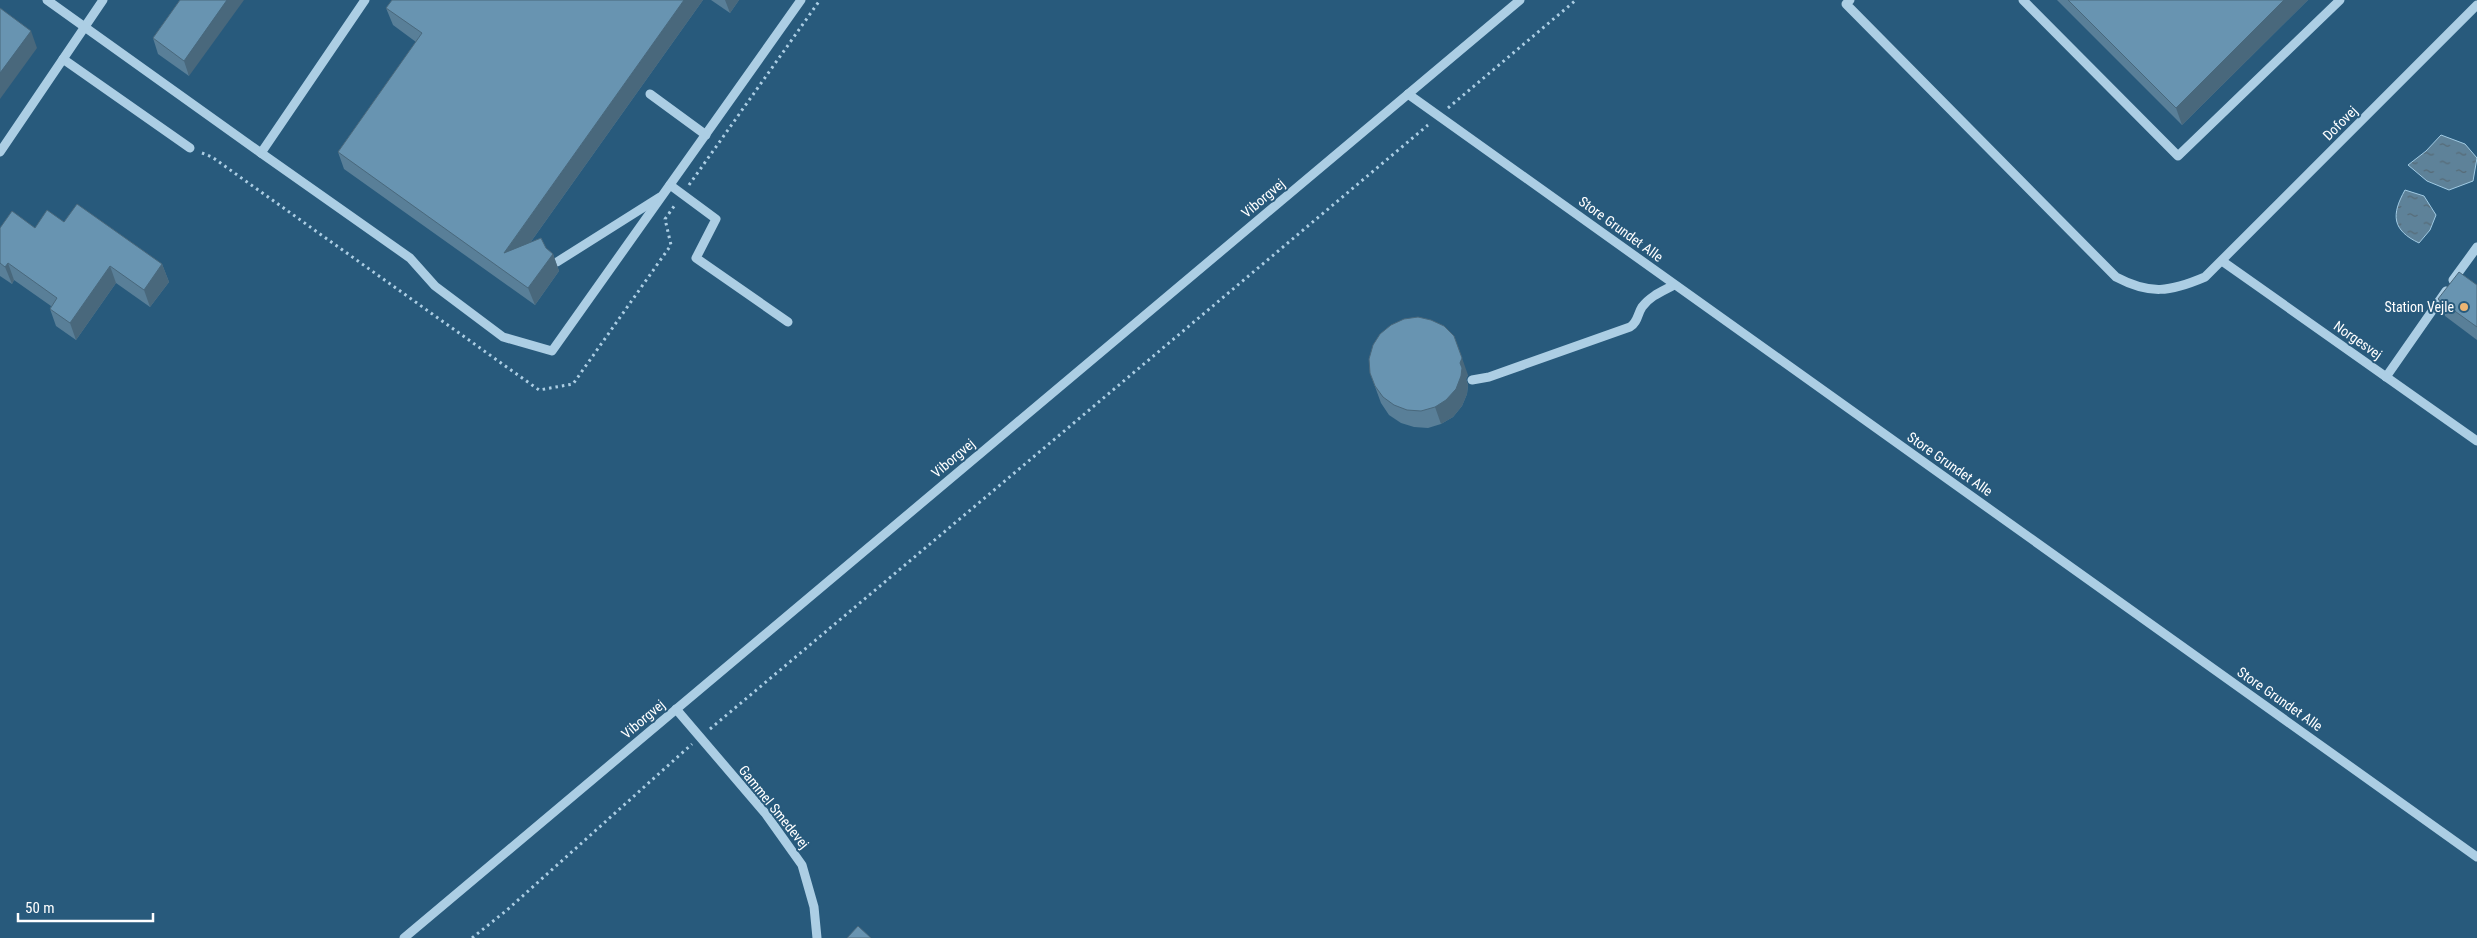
<svg xmlns="http://www.w3.org/2000/svg" width="2477" height="938" viewBox="0 0 2477 938" font-family="'Roboto Condensed',sans-serif">
  <style>
    .water { fill: url(#water-ripples); stroke: #a1cbe4 }
    .lines { fill: none; stroke-linecap: round; stroke-linejoin: round }
    .path { stroke: #accee4; stroke-width: 3; stroke-dasharray: 2.5 4; stroke-linecap: butt }
    .minor { stroke: #accee4; stroke-width: 9 }
    .wall { fill: #597f98 }
    .shaded-wall { fill: #49687c }
    .building { fill: #6894b1; stroke: #49687c }
    .poi-dot { fill: #ecb573; stroke: #285a7c; stroke-width: 2 }
    .labels { text-anchor: middle; stroke-width: 4; stroke-linejoin: round; paint-order: stroke }
    .street-label { font-size: 14px; fill: #fff; stroke: #285a7c }
    .poi-label { font-size: 14px; fill: #fff; stroke: #285a7c; text-anchor: end }
  </style>
  <defs>
    <pattern id="water-ripples" width="26" height="14" patternUnits="userSpaceOnUse" patternTransform="scale(1.25)"><rect width="26" height="14" fill="#5e8299"/><path d="M2 4q2-2 4 0t4 0M15 11q2-2 4 0t4 0" fill="none" stroke="#566a76"/></pattern>
  </defs>
  <rect width="100%" height="100%" fill="#285a7c"/>
  <!-- water -->
  <g class="water">
    <polygon points="2441,135 2465,144 2477,158 2473,181 2449,190 2427,181 2408,165 2426,151"/>
    <path d="M2405,190L2424,196L2436,215L2430,230L2419,243C2392,230 2391,215 2405,190Z"/>
  </g>
  <g class="lines">
    <!-- path -->
    <g class="path">
      <polyline points="1448,108 1576,0"/>
      <polyline points="202,153 212,157 539,390 573,384 671,245 665,219 675,205"/>
      <polyline points="689,185 820,0"/>
      <polyline points="710,729 1428,125"/>
      <polyline points="472,938 507,910 692,744"/>
    </g>
    <!-- minor -->
    <g class="minor">
      <polyline points="47,0 261,153"/>
      <polyline points="365,0 261,153 410,258 435,286 503,337 552,351 801,0"/>
      <path d="M1850,0L1846,4L2116,277C2150,295 2170,292 2205,277L2477,5"/>
      <polyline points="2023,0 2178,156 2340,0"/>
      <polyline points="63,59 190,148"/>
      <polyline points="650,94 706,135"/>
      <polyline points="1408,94 2477,857"/>
      <polyline points="0,152 103,0"/>
      <polyline points="670,185 716,219 696,258 788,322"/>
      <polyline points="2222,261 2477,441"/>
      <polyline points="557,262 660,197"/>
      <polyline points="2453,280 2477,247"/>
      <polyline points="2386,377 2446,291"/>
      <path d="M1472,380L1489,377L1630,327C1638,322 1637,315 1642,307C1650,296 1663,291 1674,285"/>
      <polyline points="676,709 765,813 802,865 814,907 817,938"/>
      <polyline points="404,938 1520,0"/>
    </g>
  </g>
  <!-- wall -->
  <g class="wall">
    <polygon points="180,0 189,76 158,54 153,38"/>
    <polygon points="703,0 530,243 546,248 553,254 559,271 535,305 344,169 338,152 416,42 393,25 386,8"/>
    <polygon points="711,0 739,0 730,13"/>
    <polygon points="2057,0 2308,0 2182,125"/>
    <polygon points="64,222 162,264 169,282 150,307 116,283 76,340 56,326 50,309 51,306 14,280 12,284 0,276 0,228 35,228"/>
    <polygon points="2477,285 2477,340 2445,316 2438,299"/>
    <polygon points="1370,373 1468,375 1466,379 1468,385 1467,394 1462,406 1453,417 1441,424 1428,428 1414,427 1401,423 1389,415 1381,403"/>
  </g>
  <!-- shaded-wall -->
  <g class="shaded-wall">
    <polygon points="227,0 244,0 189,76 184,61"/>
    <polygon points="684,0 703,0 510,271 504,253"/>
    <polygon points="725,0 739,0 730,13"/>
    <polygon points="2284,0 2308,0 2182,125 2176,108"/>
    <polygon points="31,31 37,48 0,99 0,73"/>
    <polygon points="553,254 559,271 535,305 528,288"/>
    <polygon points="8,263 14,280 12,284 5,267"/>
    <polygon points="162,264 169,282 150,307 144,290"/>
    <polygon points="110,266 116,283 76,340 70,323"/>
    <polygon points="1462,358 1468,375 1466,379 1468,385 1467,394 1462,406 1453,417 1441,424 1435,407"/>
  </g>
  <!-- building -->
  <g class="building">
    <polygon points="180,0 227,0 184,61 153,38"/>
    <polygon points="392,0 684,0 504,253 541,238 546,248 553,254 528,288 338,152 422,33 386,8"/>
    <polygon points="2068,0 2284,0 2176,108"/>
    <polygon points="0,8 31,31 0,73"/>
    <polygon points="77,204 162,264 144,290 110,266 70,323 50,309 57,298 8,263 5,267 0,263 0,228 12,211 35,228 47,210 64,222"/>
    <polygon points="2459,272 2477,285 2477,327 2438,299"/>
    <polygon points="1418,317 1431,320 1444,326 1454,336 1462,358 1460,363 1462,368 1461,376 1456,389 1446,400 1435,407 1421,411 1407,410 1394,405 1383,397 1375,386 1370,373 1369,359 1373,345 1380,334 1391,325 1404,319"/>
    <polygon points="858,926 871,938 847,938"/>
  </g>
  <!-- markers -->
  <circle class="poi-dot" cx="2464" cy="307" r="5"/>
  <g class="labels">
    <!-- street labels -->
    <g class="street-label">
      <text transform="translate(2340 123) rotate(-45)" y="5">Dofovej</text>
      <text transform="translate(1263 198) rotate(-40)" y="5">Viborgvej</text>
      <text transform="translate(1621 229) rotate(36)" y="5">Store Grundet Alle</text>
      <text transform="translate(2358 340) rotate(35)" y="5">Norgesvej</text>
      <text transform="translate(953 458) rotate(-40)" y="5">Viborgvej</text>
      <text transform="translate(1950 464) rotate(35)" y="5">Store Grundet Alle</text>
      <text transform="translate(2280 699) rotate(35)" y="5">Store Grundet Alle</text>
      <text transform="translate(643 719) rotate(-40)" y="5">Viborgvej</text>
      <text transform="translate(774 807) rotate(51)" y="5">Gammel Smedevej</text>
    </g>
    <!-- poi labels -->
    <g class="poi-label">
      <text x="2454" y="312">Station Vejle</text>
    </g>
  </g>
  <!-- scale -->
  <path d="M18 913v8h135v-8" fill="none" stroke="#ffffff" stroke-width="2.5"/>
  <text x="25" y="913" font-size="15" fill="#ffffff" stroke="#285a7c" stroke-width="4" paint-order="stroke">50 m</text>
</svg>
